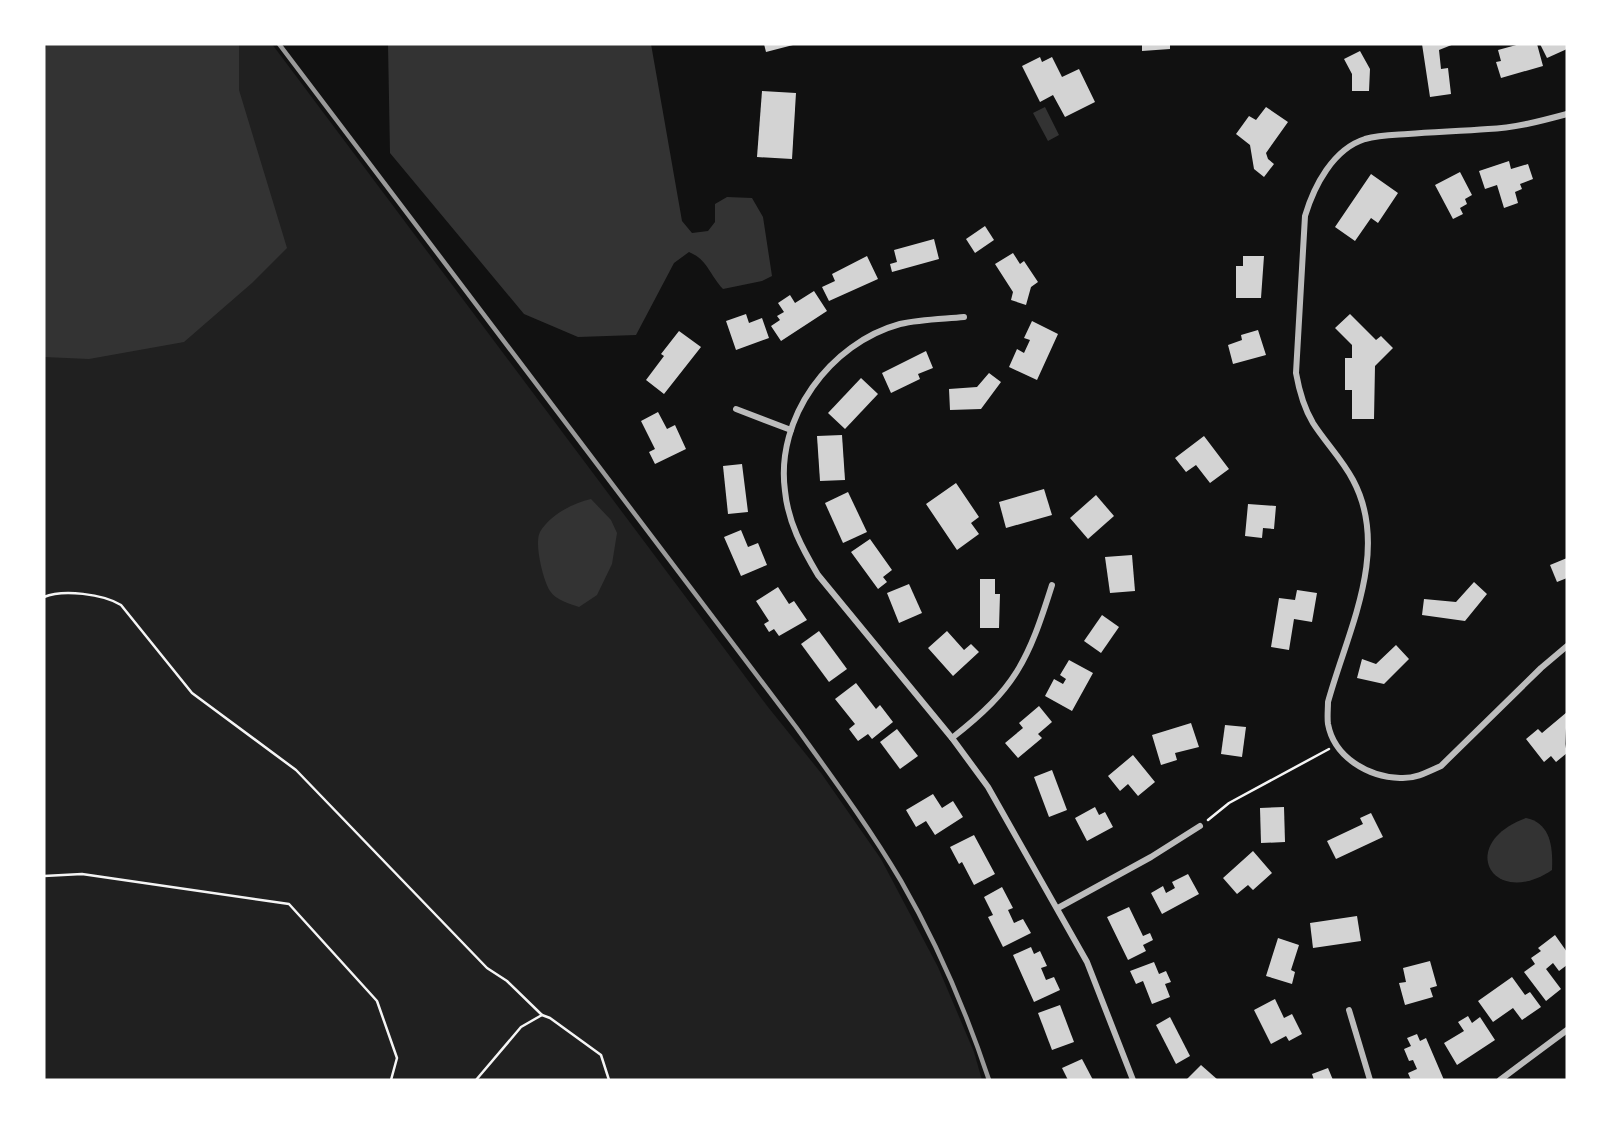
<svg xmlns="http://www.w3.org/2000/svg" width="1611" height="1124" viewBox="0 0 1611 1124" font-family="'Exo 2',sans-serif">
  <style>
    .green { fill: #202020 }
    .water { fill: #333 }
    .building { fill: #d3d3d3 }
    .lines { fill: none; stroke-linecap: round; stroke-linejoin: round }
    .path { stroke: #f5f5f5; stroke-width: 2.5 }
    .minor { stroke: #bcbcbc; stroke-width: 6 }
    .rail { stroke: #9a9a9a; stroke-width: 4.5 }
  </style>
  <rect width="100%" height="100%" fill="#111"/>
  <!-- green -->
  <polygon class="green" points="44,44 272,44 768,707 821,773 881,859 938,967 974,1052 982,1080 44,1080"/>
  <!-- water -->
  <g class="water">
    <polygon points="47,44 239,44 239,90 287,248 252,283 184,342 89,359 44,357 44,54"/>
    <path d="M388,44H651L682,221L692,233L708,231L715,222V204L727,197L752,198L763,217L772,276L762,281L723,289C709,274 708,260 689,252L674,263L636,335L578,337L524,314L390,153Z"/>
    <polygon points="1045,107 1059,135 1048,141 1033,113"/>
    <path d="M591,499L611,520L617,533L612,564L597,595L579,607C570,604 556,600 550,591C543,580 534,543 540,532C550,515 573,503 591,499Z"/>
    <path d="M1526,818C1551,823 1553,848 1552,870C1493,910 1455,844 1526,818Z"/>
  </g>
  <!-- building -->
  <g class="building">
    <polygon points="764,44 793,44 793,45 766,52"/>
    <polygon points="1142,44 1170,44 1170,49 1142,51"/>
    <polygon points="1422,44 1454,44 1439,50 1441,69 1448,68 1451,94 1430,97"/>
    <polygon points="1520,44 1537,44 1543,66 1501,78 1496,62 1501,61 1498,50"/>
    <polygon points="1540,44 1566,44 1567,49 1547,58"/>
    <polygon points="1360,51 1370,69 1369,91 1352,91 1352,74 1344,59"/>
    <polygon points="1040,57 1042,62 1052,57 1062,77 1079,69 1095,102 1065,117 1053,95 1040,102 1022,66"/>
    <polygon points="762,91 796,93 792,159 757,157"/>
    <polygon points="1266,107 1288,122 1266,153 1268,159 1274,164 1264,177 1254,169 1250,145 1236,134 1249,116 1256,120"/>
    <polygon points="1509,161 1511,169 1528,164 1533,179 1520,184 1522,189 1515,192 1518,203 1504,208 1497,185 1485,189 1479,171"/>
    <polygon points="1460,172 1472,195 1465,199 1467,204 1460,208 1463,214 1453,219 1435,185"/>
    <polygon points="1371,174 1398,193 1378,223 1371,218 1355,241 1335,227"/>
    <polygon points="985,226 994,240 975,253 966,239"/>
    <polygon points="934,239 939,259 892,272 890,264 897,262 894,250"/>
    <polygon points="1013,253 1020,264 1024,261 1038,282 1031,287 1026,305 1011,300 1013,292 995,264"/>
    <polygon points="867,256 878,279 829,301 822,287 835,281 832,274"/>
    <polygon points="1243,256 1264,256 1261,298 1236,298 1236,266 1243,266"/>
    <polygon points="814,291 827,311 781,341 771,326 780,320 777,316 784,312 778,303 790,295 795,303"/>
    <polygon points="746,314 749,323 762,318 769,338 736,350 726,321"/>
    <polygon points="1350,314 1376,340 1381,336 1393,348 1375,366 1374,419 1352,419 1352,390 1345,390 1345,358 1352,358 1352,345 1335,328"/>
    <polygon points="1032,321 1058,334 1037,380 1009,367 1017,349 1024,353 1030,340 1024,338"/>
    <polygon points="1258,330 1266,355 1233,364 1228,345 1242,340 1241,335"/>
    <polygon points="679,331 701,347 664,394 646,380 664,356 661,354"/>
    <polygon points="926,351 933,368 918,374 920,379 891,393 882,373"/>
    <polygon points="989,373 1001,382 981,409 950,410 949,389 977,387"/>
    <polygon points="861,378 878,394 845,429 828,413"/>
    <polygon points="658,412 667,429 675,425 686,449 655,464 649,452 655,449 641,421"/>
    <polygon points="842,435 845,480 820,481 817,436"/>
    <polygon points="1204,436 1229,469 1210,483 1196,465 1186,472 1175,458"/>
    <polygon points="742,464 748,512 728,514 723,466"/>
    <polygon points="956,483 979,517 971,523 979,534 957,550 926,504"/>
    <polygon points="1044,489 1052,515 1006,528 999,502"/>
    <polygon points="848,492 867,532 843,543 825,503"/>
    <polygon points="1096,495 1114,516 1088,539 1070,518"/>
    <polygon points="1248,504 1276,506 1274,529 1263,528 1262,538 1245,536"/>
    <polygon points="741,530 748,547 758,543 767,565 741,576 724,537"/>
    <polygon points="870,539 892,570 883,577 887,582 878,589 851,552"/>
    <polygon points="1132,555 1135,591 1110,593 1105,557"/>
    <polygon points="1567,558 1567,578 1557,582 1550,565"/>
    <polygon points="980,579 995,579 995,594 1000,594 999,628 980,628"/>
    <polygon points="1474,582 1487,594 1465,621 1422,615 1424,599 1456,602"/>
    <polygon points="909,584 922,613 899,623 887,593"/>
    <polygon points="778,587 789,604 794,601 807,620 779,636 774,629 769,632 764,624 769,621 756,601"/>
    <polygon points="1297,590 1317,593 1312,622 1294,619 1289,650 1271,647 1279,598 1295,600"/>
    <polygon points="1102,615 1119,627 1101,653 1084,641"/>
    <polygon points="819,631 847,669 829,682 801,644"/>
    <polygon points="947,631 964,650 971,644 979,652 953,676 928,648"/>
    <polygon points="1396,645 1409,659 1384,684 1357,678 1362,659 1376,664"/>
    <polygon points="1069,660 1093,673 1072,711 1045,696 1054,679 1063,684 1066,679 1060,675"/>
    <polygon points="856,683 876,709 880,705 893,722 872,739 868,734 858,741 849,729 855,724 835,699"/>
    <polygon points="1039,706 1052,722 1038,734 1042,738 1018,758 1005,743 1023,728 1019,723"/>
    <polygon points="1567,712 1565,744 1567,753 1556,762 1551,756 1544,762 1526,739 1538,729 1542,733"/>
    <polygon points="1191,723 1199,747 1175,753 1177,760 1161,765 1152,735"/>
    <polygon points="1225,725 1246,727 1242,757 1221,754"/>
    <polygon points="897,729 918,756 900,769 880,742"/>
    <polygon points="1133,755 1155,782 1138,796 1128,784 1120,791 1108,776"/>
    <polygon points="1052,770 1067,810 1049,817 1034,777"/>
    <polygon points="933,794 942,808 953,801 963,817 935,835 926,821 916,827 906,810"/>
    <polygon points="1095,807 1099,815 1105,812 1113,827 1087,841 1075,818"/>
    <polygon points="1284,807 1285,842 1261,843 1260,808"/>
    <polygon points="1371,813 1383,837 1336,859 1327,841 1363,824 1360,818"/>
    <polygon points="974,835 995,874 974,885 962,862 959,864 950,847"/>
    <polygon points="1253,851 1272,873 1253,890 1248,885 1237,894 1223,878"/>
    <polygon points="1188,874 1199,894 1162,914 1151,893 1163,886 1166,893 1175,888 1172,882"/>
    <polygon points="1002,887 1013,908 1008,910 1014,923 1023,919 1031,933 1003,947 988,917 993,915 984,897"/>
    <polygon points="1129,907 1143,936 1150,933 1153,940 1143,945 1146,951 1128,960 1107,917"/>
    <polygon points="1357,916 1361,941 1313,948 1310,923"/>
    <polygon points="1555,935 1567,952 1567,965 1559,971 1553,963 1546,969 1561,989 1546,1001 1524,972 1535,964 1531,958 1541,951 1538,948"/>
    <polygon points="1278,938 1299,945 1291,970 1295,972 1292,984 1266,976"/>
    <polygon points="1031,947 1034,954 1040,951 1047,966 1041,968 1046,980 1054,977 1060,990 1034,1002 1013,955"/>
    <polygon points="1430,961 1437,986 1430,988 1433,997 1405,1005 1399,983 1406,982 1403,968"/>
    <polygon points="1154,962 1159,974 1166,971 1171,982 1165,984 1170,997 1152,1004 1143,981 1136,984 1130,971"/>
    <polygon points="1512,977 1525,995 1530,992 1541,1007 1522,1020 1513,1008 1493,1022 1478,1001"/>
    <polygon points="1275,999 1284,1018 1292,1014 1302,1034 1289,1041 1286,1036 1271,1044 1254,1010"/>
    <polygon points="1060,1005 1074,1042 1052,1050 1038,1013"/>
    <polygon points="1468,1016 1472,1023 1480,1017 1495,1040 1457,1065 1444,1043 1464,1031 1458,1022"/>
    <polygon points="1170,1017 1190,1056 1176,1064 1156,1025"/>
    <polygon points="1417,1034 1420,1041 1426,1038 1444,1080 1411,1080 1408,1073 1417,1069 1413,1060 1409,1061 1404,1049 1411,1046 1407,1038"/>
    <polygon points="1082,1059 1093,1080 1068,1080 1062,1068"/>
    <polygon points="1201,1065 1218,1080 1186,1080"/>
    <polygon points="1328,1068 1333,1080 1314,1080 1312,1074"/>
  </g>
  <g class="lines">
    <!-- path -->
    <g class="path">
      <path d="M44,597C63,589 103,594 121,605L192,693L296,770L487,968L507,981L542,1015"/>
      <polyline points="1208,820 1229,803 1329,749"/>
      <polyline points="44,876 82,874 289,904 377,1001 397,1058 391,1080"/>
      <polyline points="476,1080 521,1027 542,1015 550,1018 601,1055 609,1080"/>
    </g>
    <!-- minor -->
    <g class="minor">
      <path d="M1567,114C1541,121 1515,128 1488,129C1462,131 1435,132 1408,134C1394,135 1379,135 1365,139C1333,149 1314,186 1305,216L1296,373C1299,390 1304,408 1313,423C1325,442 1342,459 1353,480C1391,551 1347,632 1328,702C1328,709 1327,717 1328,724C1334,757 1368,777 1400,778C1415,779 1428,772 1441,766L1541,668L1567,646"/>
      <path d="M964,317C943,319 921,319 900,324C830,343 775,418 785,491C788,522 802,548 818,575L952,738L988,787L1087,962L1133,1080"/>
      <polyline points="736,409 791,430"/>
      <path d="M952,738C1016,688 1028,661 1052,585"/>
      <polyline points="1058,908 1151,857 1200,826"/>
      <polyline points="1349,1010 1370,1080"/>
      <polyline points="1500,1080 1567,1030"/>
    </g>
    <!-- rail -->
    <path class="rail" d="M279,44L796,727C832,777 869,827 901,881C938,945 966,1011 989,1080"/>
  </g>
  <!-- border -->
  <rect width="1611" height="1124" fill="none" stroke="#ffffff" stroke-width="91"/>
</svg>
